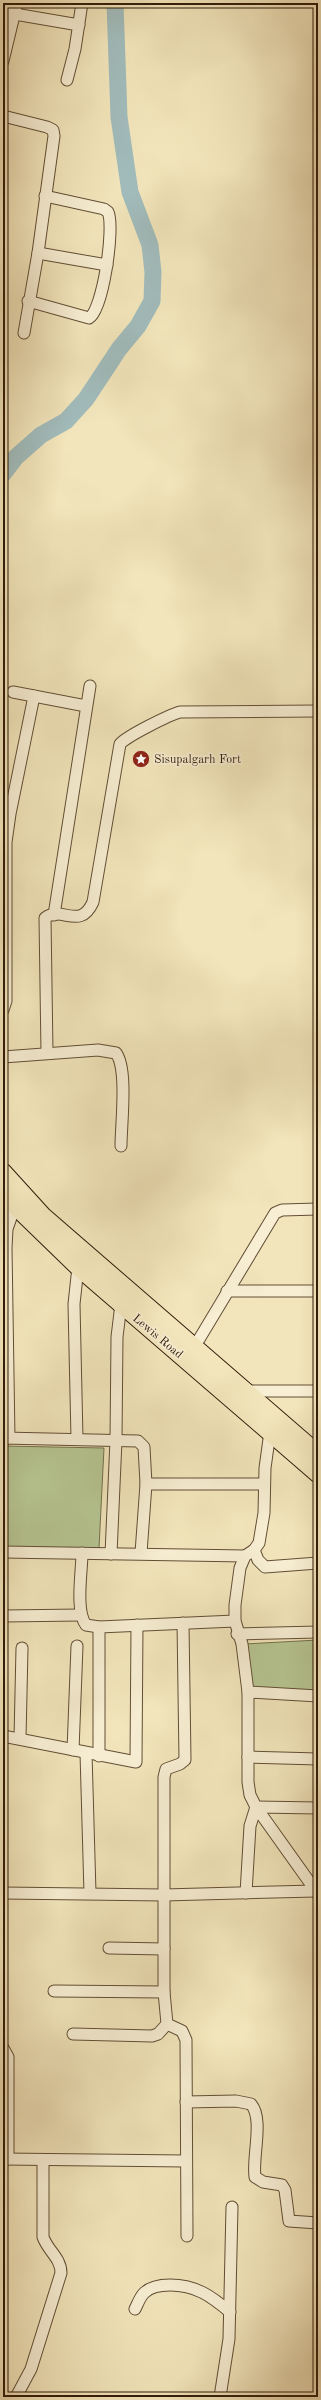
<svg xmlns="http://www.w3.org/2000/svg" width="321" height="2400" viewBox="0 0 321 2400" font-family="'Old Standard TT',serif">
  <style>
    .green { fill: #b6c693; stroke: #74704e }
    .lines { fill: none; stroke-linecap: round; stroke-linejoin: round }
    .river { stroke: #a1bcbc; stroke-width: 17 }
    .street-casing { stroke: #624e35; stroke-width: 13 }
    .primary-casing { stroke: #321b08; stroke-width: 19 }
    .street { stroke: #f7eed3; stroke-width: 11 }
    .primary { stroke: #f2e5bb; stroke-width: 17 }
    .labels { text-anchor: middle; stroke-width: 3; stroke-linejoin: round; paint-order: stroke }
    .poi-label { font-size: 12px; fill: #321b08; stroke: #f7eed3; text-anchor: start }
    .street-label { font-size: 12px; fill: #321b08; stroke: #f7eed3 }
  </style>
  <rect width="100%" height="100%" fill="#f2e5bb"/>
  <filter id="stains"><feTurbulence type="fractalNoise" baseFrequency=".005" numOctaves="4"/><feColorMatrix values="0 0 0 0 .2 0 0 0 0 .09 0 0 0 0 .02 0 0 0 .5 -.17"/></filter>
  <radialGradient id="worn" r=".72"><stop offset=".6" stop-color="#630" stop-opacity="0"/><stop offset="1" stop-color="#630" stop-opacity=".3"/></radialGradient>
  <!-- green -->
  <g class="green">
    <polygon points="3,1446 104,1448 99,1548 3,1547"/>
    <polygon points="318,1640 318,1695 252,1693 245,1644"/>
  </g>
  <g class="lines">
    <!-- river -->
    <polyline class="river" points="3,474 16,457 41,435 66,421 86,399 119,349 138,326 152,301 153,272 150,245 130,192 119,117 115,3"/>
    <defs>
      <g id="street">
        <polyline points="3,12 79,25"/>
        <polyline points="3,61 17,3"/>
        <polyline points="67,80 75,49 82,3"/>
        <polyline points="3,116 47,127 53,130 54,136 38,253 24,333"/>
        <polyline points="38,253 107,265"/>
        <path d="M28,301L89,318C103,310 115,227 108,212L104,209L45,196"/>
        <polyline points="13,692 86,706"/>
        <polyline points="54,915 90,686"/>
        <polyline points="3,1010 6,1001 6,842 10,814 34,696"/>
        <path d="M47,1053L45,918C62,905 80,931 93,902L120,744C127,736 169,715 180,712L318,711"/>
        <path d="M3,1057L98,1050L116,1053C128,1069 121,1124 121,1146"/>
        <polyline points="227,1291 318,1291"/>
        <polyline points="195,1346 275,1213 282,1210 318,1209"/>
        <polyline points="244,1391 318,1391"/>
        <polyline points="270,1432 265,1468 264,1513 259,1543 254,1550 245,1556 240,1568 235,1605 235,1621 242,1644 248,1692 248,1782 250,1795 256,1807 318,1894"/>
        <polyline points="3,1438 138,1441 144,1447 146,1484 141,1553"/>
        <polyline points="9,1438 6,1248 7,1229 15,1206"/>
        <polyline points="77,1439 74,1304 78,1267"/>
        <polyline points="146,1484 264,1484"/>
        <polyline points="254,1550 258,1560 265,1567 318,1563"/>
        <polyline points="3,1552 245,1556"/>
        <path d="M82,1553C82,1571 75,1611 86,1625L99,1627L235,1621"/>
        <polyline points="111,1554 116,1440 117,1337 121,1304"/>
        <polyline points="3,1616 81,1615"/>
        <polyline points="183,1623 185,1760 180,1764 166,1769 164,1777 164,1992 167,2024 182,2031 186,2040 187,2236"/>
        <polyline points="99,1627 99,1756"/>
        <polyline points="237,1634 318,1632"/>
        <polyline points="248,1692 318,1696"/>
        <polyline points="3,1736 136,1762 137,1625"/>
        <polyline points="20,1738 22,1648"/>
        <polyline points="73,1750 77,1646"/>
        <polyline points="86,1753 90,1893"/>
        <polyline points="248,1757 318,1759"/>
        <polyline points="3,1893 164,1895 315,1891"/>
        <polyline points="246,1893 250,1826 256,1807 318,1808"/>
        <polyline points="109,1948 164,1949"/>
        <polyline points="54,1991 164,1992"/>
        <polyline points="73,2034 152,2036 158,2034 167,2024"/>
        <polyline points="3,2048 8,2057 8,2159"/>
        <path d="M186,2102L236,2101L251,2104C264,2119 252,2157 255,2177L263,2182L282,2185L285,2190L289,2221L318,2223"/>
        <polyline points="3,2159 186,2161"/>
        <path d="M135,2309C138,2303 140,2297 144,2293C151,2286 161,2285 170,2285C196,2285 211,2296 230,2312"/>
        <path d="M16,2397L31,2369L61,2273C61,2258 48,2251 43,2237V2160"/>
        <polyline points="220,2397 229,2339 232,2207"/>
      </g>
      <g id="primary">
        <polyline points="3,1172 43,1216 318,1454"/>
        <polyline points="3,1192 15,1206 78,1267 318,1474"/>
      </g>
    </defs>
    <!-- street casing -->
    <use href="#street" class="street-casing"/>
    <!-- primary casing -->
    <use href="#primary" class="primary-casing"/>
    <!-- street -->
    <use href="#street" class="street"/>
    <!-- primary -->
    <use href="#primary" class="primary"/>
  </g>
  <!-- icons -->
  <defs>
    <symbol id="sight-disc" viewBox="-11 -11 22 22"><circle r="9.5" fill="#8f2418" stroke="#f7eed3"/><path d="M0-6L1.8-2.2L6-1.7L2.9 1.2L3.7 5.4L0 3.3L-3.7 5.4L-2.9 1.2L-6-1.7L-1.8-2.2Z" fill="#fff"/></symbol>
  </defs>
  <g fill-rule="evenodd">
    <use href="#sight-disc" x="131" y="749" width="20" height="20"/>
  </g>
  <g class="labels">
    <!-- poi labels -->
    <g class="poi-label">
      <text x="154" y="763">Sisupalgarh Fort</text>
    </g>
    <!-- street labels -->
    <g class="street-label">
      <text transform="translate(158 1336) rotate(40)" y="4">Lewis Road</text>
    </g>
  </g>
  <!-- margin -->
  <rect width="321" height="2400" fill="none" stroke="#f2e5bb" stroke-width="16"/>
  <rect x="4" y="4" width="313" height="2392" fill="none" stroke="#321b08" stroke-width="2"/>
  <rect x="8" y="8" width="305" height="2384" fill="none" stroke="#321b08"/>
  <rect width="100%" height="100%" filter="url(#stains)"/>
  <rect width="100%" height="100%" fill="url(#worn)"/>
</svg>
